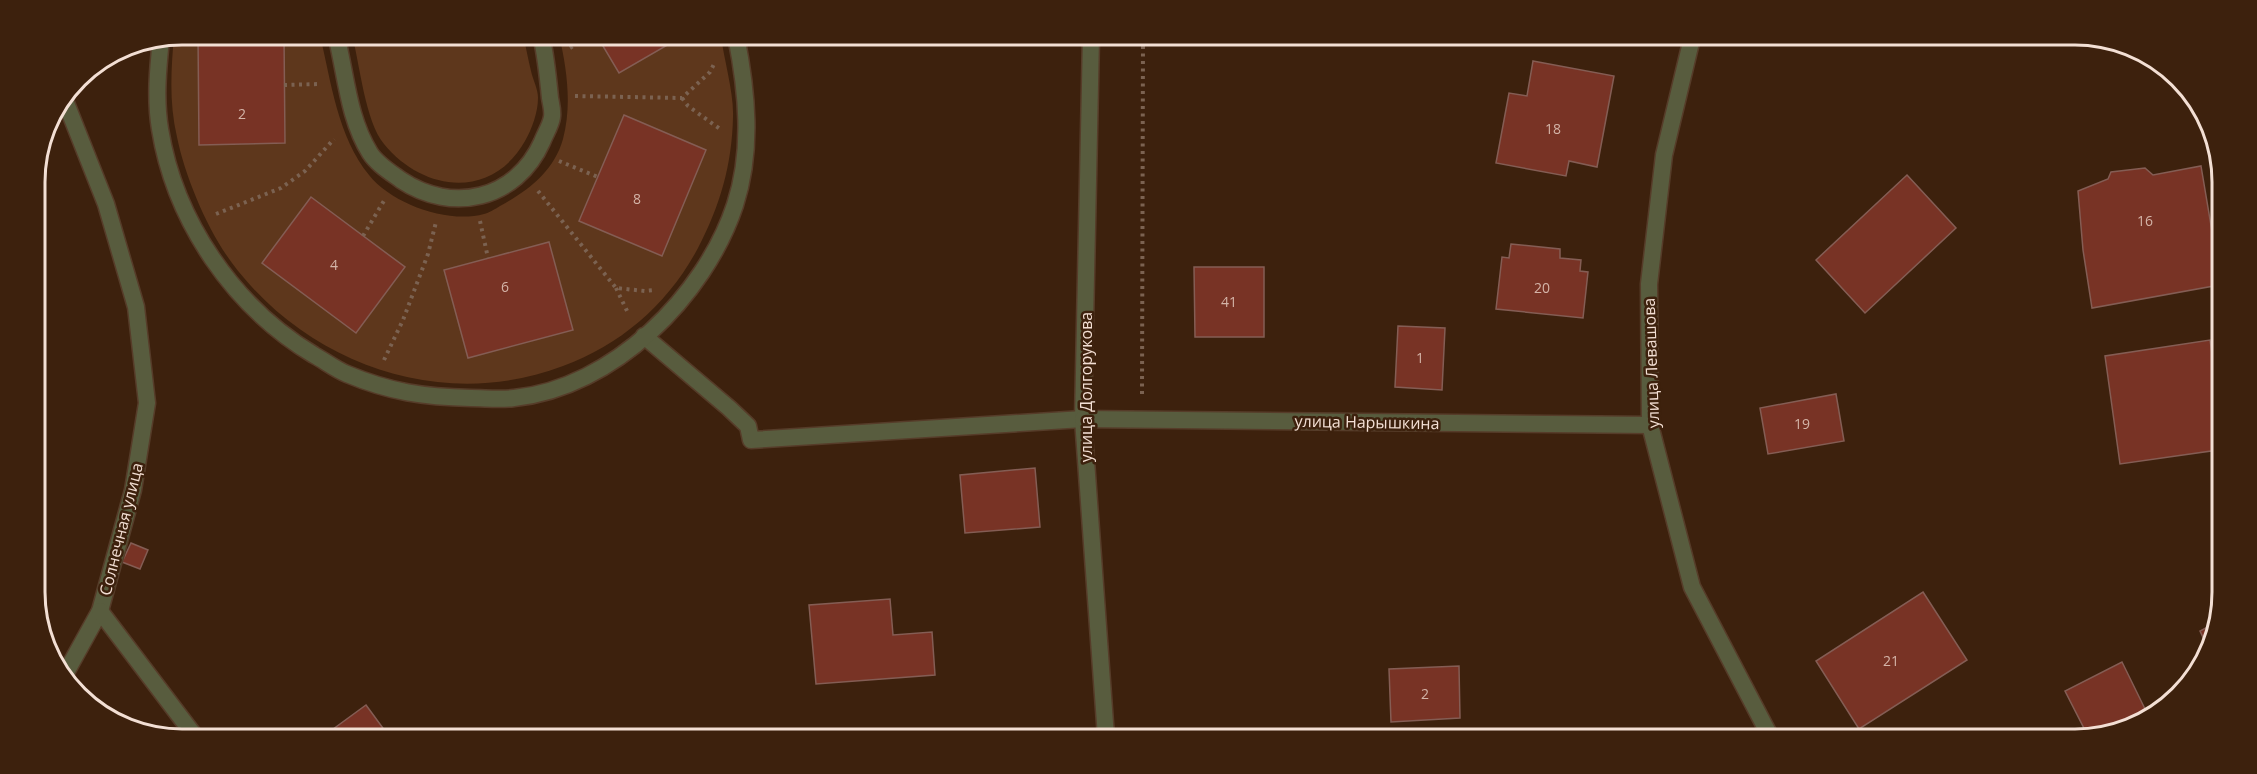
<svg xmlns="http://www.w3.org/2000/svg" width="2257" height="774" viewBox="0 0 2257 774" font-family="'Open Sans',sans-serif">
  <style>
    .green { fill: #5e371c; fill-rule: evenodd }
    .building { fill: #783325; stroke: #845d54; stroke-width: 1.5 }
    .lines { fill: none; stroke-linecap: round; stroke-linejoin: round }
    .service-casing { stroke: #563c29; stroke-width: 19 }
    .minor-casing { stroke: #563c29; stroke-width: 19 }
    .path { stroke: #7b6251; stroke-width: 4; stroke-dasharray: 3 4.5; stroke-linecap: butt }
    .service { stroke: #585c3e; stroke-width: 16 }
    .minor { stroke: #585c3e; stroke-width: 16 }
    .labels { text-anchor: middle; stroke-width: 5; stroke-linejoin: round; paint-order: stroke }
    .number-label { font-size: 14px; fill: #d4b4a8 }
    .street-label { font-size: 16px; fill: #f3dfd4; stroke: #3d210d }
    .rim { fill: none; stroke: #f3dfd4; stroke-width: 3 }
  </style>
  <rect width="100%" height="100%" fill="#3d210d"/>
  <!-- green -->
  <g class="green">
    <path d="M182,35H198L199,145L285,143L284,35H320C331,82 338,137 369,175C392,204 448,224 484,214C489,213 495,209 500,206C528,191 554,171 563,139C572,105 567,69 559,35L597,36L619,73L683,36H721C724,60 734,93 733,117C732,165 720,206 698,248C669,303 621,345 563,366C443,412 308,365 232,263C208,231 185,177 177,137C169,103 171,70 174,36ZM624,115L706,150L661,255L579,220ZM311,197L405,267L356,333L262,263ZM549,242L573,330L468,358L444,270Z"/>
    <path d="M352,35H523C526,47 528,59 531,71C533,80 538,89 538,98C538,112 532,129 525,141C492,200 423,192 384,144C365,121 360,65 352,35Z"/>
  </g>
  <!-- building -->
  <g class="building">
    <polygon points="198,35 284,35 285,143 199,145"/>
    <polygon points="597,36 683,36 619,73"/>
    <polygon points="1533,61 1614,76 1597,167 1569,161 1566,176 1496,163 1509,93 1527,96"/>
    <polygon points="624,115 706,150 662,256 579,221"/>
    <polygon points="2201,166 2219,273 2219,285 2092,308 2083,250 2078,191 2108,179 2111,172 2145,168 2153,175"/>
    <polygon points="1907,175 1956,228 1865,313 1816,260"/>
    <polygon points="311,197 405,267 356,333 262,263"/>
    <polygon points="549,242 573,330 468,358 444,270"/>
    <polygon points="1511,244 1560,249 1560,258 1581,260 1580,271 1588,272 1583,318 1496,309 1502,257 1509,258"/>
    <polygon points="1194,267 1264,267 1264,337 1195,337"/>
    <polygon points="1398,326 1445,328 1442,390 1395,387"/>
    <polygon points="2210,340 2219,401 2218,450 2120,464 2105,356"/>
    <polygon points="1836,394 1844,441 1768,454 1760,408"/>
    <polygon points="1035,468 1040,527 965,533 960,475"/>
    <polygon points="131,543 148,550 140,569 122,562"/>
    <polygon points="1923,592 1967,660 1859,729 1816,661"/>
    <polygon points="890,599 893,635 932,632 935,675 816,684 809,605"/>
    <polygon points="2217,622 2217,631 2209,650 2200,631"/>
    <polygon points="2122,662 2148,715 2089,738 2065,691"/>
    <polygon points="1459,666 1460,718 1391,722 1389,669"/>
    <polygon points="366,705 388,735 325,735"/>
  </g>
  <g class="lines">
    <defs>
      <polyline id="service" points="644,336 729,408 748,426 751,440 1083,419"/>
      <g id="minor">
        <path d="M336,35C346,74 348,118 370,153C377,164 390,172 401,180C452,214 516,200 542,142C545,134 551,125 552,117C553,111 551,104 550,98C548,77 546,56 541,35"/>
        <polyline points="1091,37 1083,419 1106,737"/>
        <polyline points="1692,38 1664,155 1649,284 1650,425 1692,587 1771,738"/>
        <path d="M161,39C158,68 155,99 160,129C175,222 234,307 314,355C325,361 335,369 347,374C390,392 424,397 471,398C485,398 500,400 514,398C613,388 705,296 735,205C753,150 747,91 736,36"/>
        <polyline points="64,98 106,204 136,307 147,403 133,490 100,611 64,676"/>
        <polyline points="1083,419 1650,425"/>
        <polyline points="100,611 194,735"/>
      </g>
    </defs>
    <!-- service casing -->
    <use href="#service" class="service-casing"/>
    <!-- minor casing -->
    <use href="#minor" class="minor-casing"/>
    <!-- path -->
    <g class="path">
      <polyline points="570,48 589,36"/>
      <polyline points="284,85 320,84"/>
      <polyline points="575,96 682,98 710,72 714,64"/>
      <polyline points="682,98 688,106 720,129"/>
      <polyline points="559,161 598,177"/>
      <polyline points="538,191 616,288 645,291 655,290"/>
      <polyline points="216,214 281,188 305,171 334,139"/>
      <polyline points="480,221 488,258"/>
      <polyline points="363,236 385,199"/>
      <polyline points="616,288 629,315"/>
      <polyline points="384,360 403,320 428,254 436,222"/>
      <polyline points="1142,394 1143,37"/>
    </g>
    <!-- service -->
    <use href="#service" class="service"/>
    <!-- minor -->
    <use href="#minor" class="minor"/>
  </g>
  <g class="labels">
    <!-- number labels -->
    <g class="number-label">
      <text x="242" y="119">2</text>
      <text x="1553" y="134">18</text>
      <text x="637" y="204">8</text>
      <text x="2145" y="226">16</text>
      <text x="334" y="270">4</text>
      <text x="505" y="292">6</text>
      <text x="1542" y="293">20</text>
      <text x="1229" y="307">41</text>
      <text x="1420" y="363">1</text>
      <text x="1802" y="429">19</text>
      <text x="1891" y="666">21</text>
      <text x="1425" y="699">2</text>
    </g>
    <!-- street labels -->
    <g class="street-label">
      <text transform="translate(1651 363) rotate(-92)" y="6">улица Левашова</text>
      <text transform="translate(1086 387) rotate(-90)" y="6">улица Долгорукова</text>
      <text transform="translate(1367 422) rotate(1)" y="6">улица Нарышкина</text>
      <text transform="translate(121 529) rotate(-76)" y="6">Солнечная улица</text>
    </g>
  </g>
  <!-- crop -->
  <path d="M0 0H2257V774H0ZM182 45H2075A137 137 0 0 1 2212 182V592A137 137 0 0 1 2075 729H182A137 137 0 0 1 45 592V182A137 137 0 0 1 182 45Z" fill="#3d210d" fill-rule="evenodd"/>
  <path class="rim" d="M182 45H2075A137 137 0 0 1 2212 182V592A137 137 0 0 1 2075 729H182A137 137 0 0 1 45 592V182A137 137 0 0 1 182 45Z"/>
</svg>
